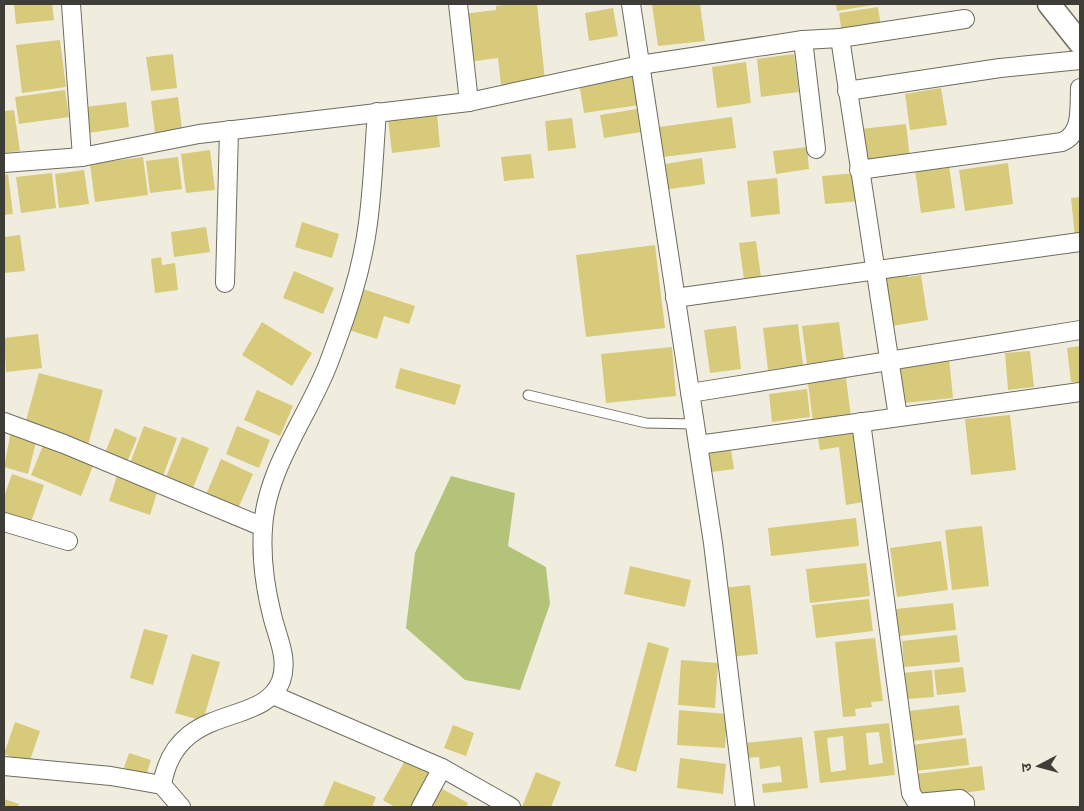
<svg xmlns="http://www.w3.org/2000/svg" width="1084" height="811" viewBox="0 0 1084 811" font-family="Overpass,'Noto Sans Devanagari',sans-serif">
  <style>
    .green { fill: #b3c47a }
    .building { fill: #d7ca7a; fill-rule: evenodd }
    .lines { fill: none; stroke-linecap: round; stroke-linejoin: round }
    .service-casing { stroke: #6e6c5f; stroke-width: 11 }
    .minor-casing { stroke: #6e6c5f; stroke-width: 20 }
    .tertiary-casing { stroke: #6e6c5f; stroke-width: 25 }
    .service { stroke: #fff; stroke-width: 9 }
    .minor { stroke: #fff; stroke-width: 18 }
    .tertiary { stroke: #fff; stroke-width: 22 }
  </style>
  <rect width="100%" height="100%" fill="#f0eddf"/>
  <!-- green -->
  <polygon class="green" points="451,476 515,493 508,546 546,567 550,604 520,690 465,680 406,628 415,553"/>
  <!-- building -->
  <g class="building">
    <polygon points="14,4 52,4 54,20 16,24"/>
    <polygon points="513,4 537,4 545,80 501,85 498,58 468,62 463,14 496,10 496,6"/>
    <polygon points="652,4 700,4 705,41 658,46"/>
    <polygon points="836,4 873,4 873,5 837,11"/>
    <polygon points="878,7 881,27 842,33 839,13"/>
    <polygon points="613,8 618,36 589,41 585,13"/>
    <polygon points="60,40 66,87 22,93 16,45"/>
    <polygon points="173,54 177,88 151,91 146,57"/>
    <polygon points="794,54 799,92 761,97 757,59"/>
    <polygon points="746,62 751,103 717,108 712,67"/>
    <polygon points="636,73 640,105 584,113 579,82"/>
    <polygon points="941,88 947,125 910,130 905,94"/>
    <polygon points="65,90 69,117 19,124 15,97"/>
    <polygon points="178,97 182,129 155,133 151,101"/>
    <polygon points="126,102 129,127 88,133 85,107"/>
    <polygon points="637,109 641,132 604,138 600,115"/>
    <polygon points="14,110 20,151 4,153 4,111"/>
    <polygon points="437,113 440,147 392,153 388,118"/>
    <polygon points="732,117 736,148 663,157 659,127"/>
    <polygon points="572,118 576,148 548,151 545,121"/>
    <polygon points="906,124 910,159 864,164 860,129"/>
    <polygon points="807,147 809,169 776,174 773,151"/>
    <polygon points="210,150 215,190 186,193 181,154"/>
    <polygon points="531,154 534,178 504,181 501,157"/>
    <polygon points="143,157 148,195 95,202 90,164"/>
    <polygon points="178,157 182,189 150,193 146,161"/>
    <polygon points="702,158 705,184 663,190 659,165"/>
    <polygon points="1008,163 1013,204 965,211 959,170"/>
    <polygon points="949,165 955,208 921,213 915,170"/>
    <polygon points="84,170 89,204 59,208 55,174"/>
    <polygon points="52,173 56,208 21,213 16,177"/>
    <polygon points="857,173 860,201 825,204 822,176"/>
    <polygon points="8,174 13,214 4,215 4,175"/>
    <polygon points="777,178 780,214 751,217 747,181"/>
    <polygon points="1080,197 1080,237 1075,237 1071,198"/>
    <polygon points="302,222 339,234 332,258 295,247"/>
    <polygon points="206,227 210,252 174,257 171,232"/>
    <polygon points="20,235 25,271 4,273 4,237"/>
    <polygon points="756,241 761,277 744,279 739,243"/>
    <polygon points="655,245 665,328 586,337 576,255"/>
    <polygon points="161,257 162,265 175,263 178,290 155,293 151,259"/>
    <polygon points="294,271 334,288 323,314 283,298"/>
    <polygon points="907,271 908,277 921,275 928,320 892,326 883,275"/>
    <polygon points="363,289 415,306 409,324 384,316 377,339 349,330"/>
    <polygon points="262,322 312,353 292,386 242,355"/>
    <polygon points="839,322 844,359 807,364 802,326"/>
    <polygon points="798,324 803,365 768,370 763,328"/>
    <polygon points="736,326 741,369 710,373 704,330"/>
    <polygon points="38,334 42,368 6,372 4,338"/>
    <polygon points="1080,346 1080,382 1071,382 1067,348"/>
    <polygon points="672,347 676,396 606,403 601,354"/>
    <polygon points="1030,351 1034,387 1008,390 1005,353"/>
    <polygon points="949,358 953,398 904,403 900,363"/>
    <polygon points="400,368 461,385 455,405 395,388"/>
    <polygon points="39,373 103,390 88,445 24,428"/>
    <polygon points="846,378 851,417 813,422 808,383"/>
    <polygon points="807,389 810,417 772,422 769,394"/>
    <polygon points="257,390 293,406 280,436 244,420"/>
    <polygon points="1010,415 1016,470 971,475 965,419"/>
    <polygon points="144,426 177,438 162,479 129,466"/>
    <polygon points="237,426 270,440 259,468 226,454"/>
    <polygon points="115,428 137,438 125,467 103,458"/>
    <polygon points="854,428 863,502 846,505 839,447 820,450 817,433"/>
    <polygon points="11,431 37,438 28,474 4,467"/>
    <polygon points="182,437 209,448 193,488 166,477"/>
    <polygon points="45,441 95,461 81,496 31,475"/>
    <polygon points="730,443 734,469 704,473 701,447"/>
    <polygon points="221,459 253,474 237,511 205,497"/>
    <polygon points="118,473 159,486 150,515 109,501"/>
    <polygon points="12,474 44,485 30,525 4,516 4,497"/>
    <polygon points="856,518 859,546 771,556 768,528"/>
    <polygon points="982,526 989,586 952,590 945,530"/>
    <polygon points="941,541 948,590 897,597 890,548"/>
    <polygon points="866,563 870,596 810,603 806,569"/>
    <polygon points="630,566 691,580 685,607 624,594"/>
    <polygon points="750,585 758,654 730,657 723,588"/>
    <polygon points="869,599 873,631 816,638 812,605"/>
    <polygon points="953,603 956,630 899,636 896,609"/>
    <polygon points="144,629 168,635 153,685 130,678"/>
    <polygon points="957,635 960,662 904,667 902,641"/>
    <polygon points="875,638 883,701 871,702 872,707 855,709 856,716 843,717 835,642"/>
    <polygon points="648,642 669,648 636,772 615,766"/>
    <polygon points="192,654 220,662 203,721 175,713"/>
    <polygon points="681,660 718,663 715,708 678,705"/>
    <polygon points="963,667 966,692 937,695 934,670"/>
    <polygon points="932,670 934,697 906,699 903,673"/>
    <polygon points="959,705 963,735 913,741 909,711"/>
    <polygon points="679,710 727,714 725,748 677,745"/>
    <polygon points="15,722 40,731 29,763 4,754"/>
    <path d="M889,723L895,775L820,783L814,731ZM879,732L883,763L869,765L866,733ZM843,736L846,770L831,772L827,738Z"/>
    <polygon points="453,725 474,733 466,756 444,748"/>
    <polygon points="802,737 808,788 763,793 762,784 782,782 780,766 760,769 759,757 747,758 745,743"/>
    <polygon points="966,738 969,765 915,771 912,745"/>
    <polygon points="129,753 151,760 146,776 124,768"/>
    <polygon points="407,757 432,772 412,807 395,807 383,800"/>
    <polygon points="680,758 726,764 723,794 677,788"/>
    <polygon points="982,766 985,790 919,799 916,774"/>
    <polygon points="536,772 561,782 551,807 522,807"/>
    <polygon points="334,781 376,797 372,807 323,807"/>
    <polygon points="437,786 468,803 466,807 426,807"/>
    <polygon points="4,799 19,804 18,807 4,807"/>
  </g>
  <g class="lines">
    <defs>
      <polyline id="service" points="528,395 646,423 695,424"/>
      <g id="minor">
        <polyline points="71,4 82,157"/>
        <polyline points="458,4 469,102 640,65 803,40 840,38 965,19"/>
        <polyline points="631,4 713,543 745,807"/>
        <polyline points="840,38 898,417"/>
        <polyline points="803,40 816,149"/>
        <polyline points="847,91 1000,68 1080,60"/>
        <polyline points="4,163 82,157 199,134 469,102"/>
        <path d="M859,170L1062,142C1083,133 1079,108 1080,88"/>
        <polyline points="225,283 229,130"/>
        <polyline points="675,298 1080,242"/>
        <polyline points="690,393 1080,330"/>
        <polyline points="4,422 64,444 263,527"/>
        <polyline points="861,422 911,793 917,803 960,799 965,803 965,807"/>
        <polyline points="698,445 1080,392"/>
        <polyline points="4,522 68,541"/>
        <polyline points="273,695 442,768 511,807"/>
        <polyline points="4,766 111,776 162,785 181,807"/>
        <path d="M162,785C176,700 263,729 281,681C289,658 277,637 272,615C265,587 261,556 263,528C266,469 309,415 329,362C346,317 362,271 368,223C373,186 374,149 377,112"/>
        <polyline points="421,807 442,768"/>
      </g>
      <polyline id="tertiary" points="1049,4 1080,43"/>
    </defs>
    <!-- service casing -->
    <use href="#service" class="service-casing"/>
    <!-- minor casing -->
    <use href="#minor" class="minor-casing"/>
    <!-- tertiary casing -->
    <use href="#tertiary" class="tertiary-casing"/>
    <!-- service -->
    <use href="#service" class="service"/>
    <!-- minor -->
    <use href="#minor" class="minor"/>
    <!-- tertiary -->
    <use href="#tertiary" class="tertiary"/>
  </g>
  <!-- border -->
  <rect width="1084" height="811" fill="none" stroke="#3e3d37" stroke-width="10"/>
  <!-- north arrow -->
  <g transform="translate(1039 766) rotate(264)" stroke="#f0eddf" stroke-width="4" paint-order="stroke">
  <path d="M0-4L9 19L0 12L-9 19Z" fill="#3e3d37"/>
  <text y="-8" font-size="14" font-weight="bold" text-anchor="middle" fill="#3e3d37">उ</text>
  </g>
</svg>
